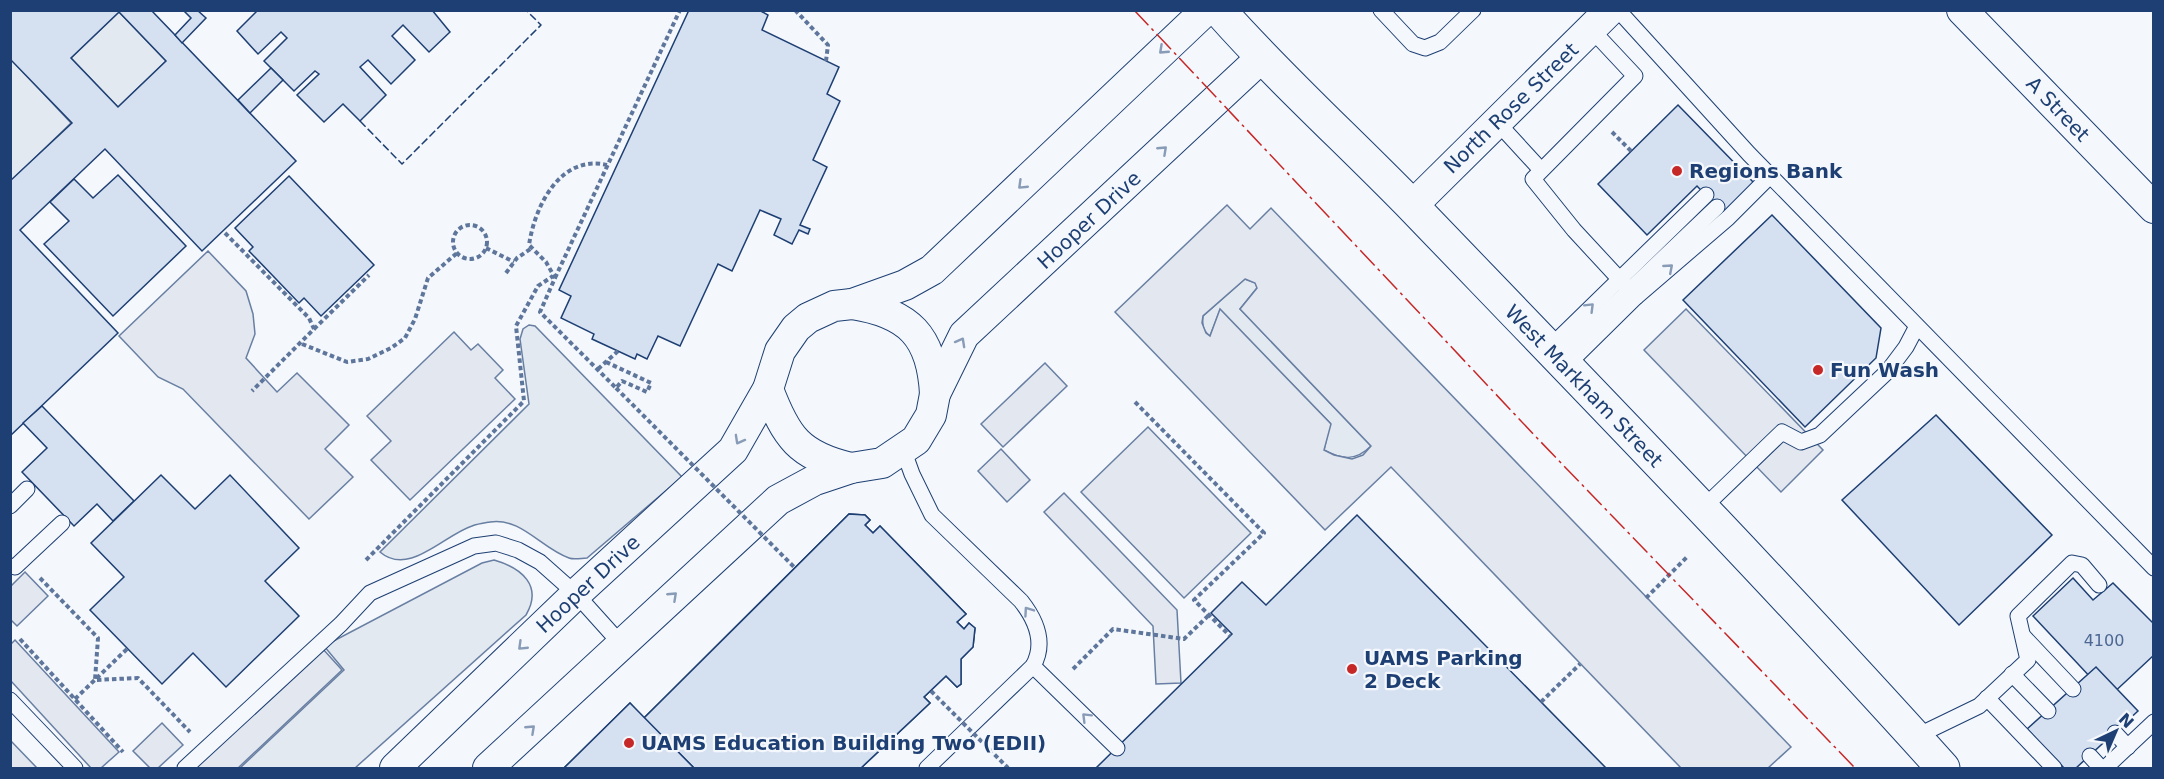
<svg xmlns="http://www.w3.org/2000/svg" width="2164" height="779" viewBox="0 0 2164 779" font-family="'DejaVu Sans',sans-serif">
  <style>
    .green { fill: #e3e9f0; stroke: #687fa3; stroke-width: 1.5 }
    .parking { fill: #e3e8f0; stroke: #687fa3; stroke-width: 1.5; fill-rule: evenodd }
    .building { fill: #d5e0f0; stroke: #1d3f73; stroke-width: 1.5; fill-rule: evenodd }
    .lines { fill: none; stroke-linecap: round; stroke-linejoin: round }
    .lane-casing { stroke: #1d3f73; stroke-width: 17 }
    .street-casing { stroke: #1d3f73; stroke-width: 32 }
    .secondary-casing { stroke: #1d3f73; stroke-width: 35 }
    .path { stroke: #5e769c; stroke-width: 4; stroke-dasharray: 4.5 3; stroke-linecap: butt }
    .lane { stroke: #f4f7fb; stroke-width: 15 }
    .street { stroke: #f4f7fb; stroke-width: 30 }
    .secondary { stroke: #f4f7fb; stroke-width: 33 }
    .path-bridge { stroke: #5e769c; stroke-width: 4; stroke-dasharray: 4.5 3; stroke-linecap: butt }
    .fence { stroke: #1d3f73; stroke-width: 1.5; stroke-dasharray: 8 3; stroke-linecap: butt }
    .power { stroke: #c62828; stroke-width: 1.5; stroke-dasharray: 21 4.5 3 4.5; stroke-linecap: butt }
    .oneway { stroke: #889bb7 }
    .poi-dot { fill: #c62828; stroke: #f4f7fb; stroke-width: 2 }
    .labels { text-anchor: middle; stroke-width: 4.5; stroke-linejoin: round; paint-order: stroke }
    .number-label { font-size: 16px; fill: #4b6792 }
    .street-label { font-size: 20px; fill: #1d3f73; stroke: #f4f7fb }
    .poi-label { font-size: 20px; font-weight: bold; fill: #1d3f73; stroke: #f4f7fb; text-anchor: start }
  </style>
  <rect width="100%" height="100%" fill="#f4f7fb"/>
  <!-- green -->
  <g class="green">
    <polygon points="119,12 166,61 118,107 71,58"/>
    <polygon points="11,59 71,123 11,181"/>
    <path d="M1245,279L1256,283L1257,288L1240,309L1371,446C1356,461 1342,460 1324,450L1330,423L1220,310L1210,336C1203,331 1202,325 1203,316Z"/>
    <path d="M529,325L535,326L682,477L587,558C582,558 574,560 569,558C542,549 521,517 490,522C484,523 477,524 472,526C444,535 409,577 380,552L529,404L520,339L523,329Z"/>
    <path d="M494,560C522,568 543,586 526,615L355,768H240L344,670L324,646L482,563Z"/>
  </g>
  <!-- parking -->
  <g class="parking">
    <path d="M1227,205L1250,229L1271,208L1791,747L1768,768H1681L1391,467L1325,530L1115,312ZM1245,279L1255,283L1257,288L1240,309L1371,446L1363,455L1352,459L1334,455L1324,450L1331,424L1220,309L1210,336L1206,333L1202,323L1203,316Z"/>
    <polygon points="208,251 246,291 253,314 255,334 246,358 277,392 297,373 349,425 325,449 353,477 309,519 183,389 158,377 119,336"/>
    <polygon points="1686,309 1823,450 1781,492 1644,350"/>
    <polygon points="454,332 471,350 478,344 503,370 495,378 515,399 410,500 371,460 391,441 367,416"/>
    <polygon points="1045,363 1067,386 1003,447 981,424"/>
    <polygon points="1148,427 1251,533 1184,598 1081,492"/>
    <polygon points="1001,449 1030,480 1007,502 978,471"/>
    <polygon points="1064,493 1177,610 1181,683 1156,684 1153,626 1044,512"/>
    <polygon points="25,572 48,596 17,626 11,620 11,586"/>
    <polygon points="15,640 119,752 101,768 91,768 11,681 11,644"/>
    <polygon points="322,648 342,670 238,768 194,768"/>
    <polygon points="162,723 183,745 158,768 150,768 133,751"/>
    <polygon points="11,741 37,768 11,768"/>
  </g>
  <!-- building -->
  <g class="building">
    <path d="M10,10H151L296,161L202,251L105,149L20,230L118,333L10,436V181L72,123L10,59ZM119,12L166,61L118,107L71,58Z"/>
    <polygon points="183,10 197,10 206,18 182,43 175,35 191,18"/>
    <polygon points="258,10 432,10 450,32 429,52 403,25 392,36 415,60 391,84 368,60 360,67 386,95 360,121 343,104 324,122 297,95 319,74 315,71 294,91 264,61 287,38 281,32 258,54 237,31"/>
    <polygon points="689,10 759,10 768,15 762,30 839,67 827,94 840,101 813,160 827,167 800,225 810,229 808,234 799,230 792,244 774,235 781,219 760,210 732,271 718,264 680,346 658,336 647,359 637,354 635,359 592,339 594,334 561,318 571,296 559,290"/>
    <polygon points="271,68 283,80 250,113 238,100"/>
    <polygon points="1678,105 1755,184 1724,214 1697,186 1647,235 1598,184"/>
    <polygon points="118,175 186,246 113,316 44,244 69,221 50,202 74,179 93,198"/>
    <polygon points="289,176 374,265 321,316 304,298 299,303 249,251 253,247 235,228"/>
    <polygon points="1772,215 1881,328 1876,358 1805,427 1683,300"/>
    <polygon points="42,406 134,501 113,521 97,504 74,526 22,472 47,448 23,423"/>
    <polygon points="1936,415 2052,535 1959,625 1842,500"/>
    <polygon points="161,475 195,509 230,475 299,548 265,581 299,616 226,687 193,653 162,684 90,610 124,577 91,543"/>
    <polygon points="849,514 865,515 870,520 865,525 873,533 880,526 966,614 957,622 964,629 969,623 975,628 973,647 961,659 961,684 957,687 946,676 924,697 930,703 861,768 564,768 630,703 644,718"/>
    <polygon points="849,514 865,515 870,520 865,525 873,533 880,526 966,614 957,622 964,629 969,623 975,628 973,647 961,659 961,684 957,687 946,676 924,697 930,703 861,768 694,768 644,718"/>
    <polygon points="1357,515 1606,768 1096,768 1232,634 1211,613 1242,582 1266,605"/>
    <polygon points="2073,578 2093,600 2113,583 2154,624 2154,655 2109,697 2033,616"/>
    <polygon points="2096,667 2138,711 2076,768 2064,768 2027,729"/>
    <polygon points="630,703 694,768 564,768"/>
  </g>
  <g class="lines">
    <defs>
      <g id="lane">
        <polyline points="1381,10 1413,44 1425,48 1440,42 1473,10"/>
        <polyline points="1618,10 1749,154 2154,568"/>
        <polyline points="1591,29 1635,76 1533,179 1574,230 1636,297"/>
        <polyline points="1496,121 1541,170"/>
        <polyline points="1549,348 1706,195"/>
        <polyline points="1558,358 1717,207"/>
        <polyline points="1566,366 1636,297 1728,218 1770,176"/>
        <path d="M903,449L912,474L932,515L1021,601C1036,620 1046,643 1033,666L927,768"/>
        <polyline points="10,506 27,489"/>
        <polyline points="1701,510 1782,432 1801,442 1820,435 1888,371 1906,347 1916,328"/>
        <polyline points="10,566 15,567 62,523"/>
        <polyline points="2023,636 2073,689"/>
        <polyline points="1033,666 1117,748"/>
        <polyline points="2012,674 2048,711"/>
        <polyline points="1987,698 2054,768"/>
        <polyline points="10,700 75,768"/>
        <polyline points="2115,733 2128,747"/>
        <polyline points="1915,737 1979,706 2028,660 2018,616 2072,563 2082,565 2099,585"/>
        <polyline points="2090,756 2101,768"/>
        <polyline points="185,768 341,624 370,593 474,546 496,543 518,550 540,562 576,594 621,644"/>
        <polyline points="2105,768 2154,722"/>
      </g>
      <g id="street">
        <polyline points="1962,10 2154,208"/>
        <polyline points="1412,206 1610,10"/>
        <path d="M852,304C909,313 932,336 935,394"/>
        <path d="M768,389C786,437 799,456 851,468"/>
        <polyline points="395,768 576,594 733,450 768,389 780,351 796,328 808,318 834,306 852,304 905,285 932,270 1206,10"/>
        <polyline points="488,768 778,500 815,480 851,468 882,463 916,440 931,415 935,394 964,335 1261,58"/>
      </g>
      <path id="secondary" d="M1219,10C1281,80 1350,142 1415,209C1593,394 1772,578 1943,768"/>
    </defs>
    <!-- lane casing -->
    <use href="#lane" class="lane-casing"/>
    <!-- street casing -->
    <use href="#street" class="street-casing"/>
    <!-- secondary casing -->
    <use href="#secondary" class="secondary-casing"/>
    <!-- path -->
    <g class="path">
      <polyline points="795,10 828,45 826,61"/>
      <polyline points="1612,132 1631,151"/>
      <circle cx="470" cy="242" r="17"/>
      <polyline points="225,233 309,318 314,329 252,391"/>
      <polyline points="486,248 514,262"/>
      <polyline points="506,273 517,258 532,248"/>
      <polyline points="555,278 680,10"/>
      <polyline points="314,329 369,275"/>
      <polyline points="302,344 347,362 368,359 391,348 405,338 415,319 428,278 457,253"/>
      <path d="M606,362L651,383L647,392L622,381L616,388L540,312L555,278L546,262L529,245C535,205 561,154 607,165"/>
      <polyline points="598,369 618,351"/>
      <polyline points="1135,402 1264,533 1194,600 1230,636"/>
      <polyline points="366,560 524,401 516,326 538,286 553,276"/>
      <polyline points="40,578 98,638 95,680 138,678 190,732"/>
      <polyline points="1646,598 1687,557"/>
      <polyline points="20,639 123,752"/>
      <polyline points="1073,669 1113,629 1184,639 1209,615"/>
      <polyline points="75,699 128,648"/>
      <polyline points="1541,702 1580,664"/>
    </g>
    <!-- lane -->
    <use href="#lane" class="lane"/>
    <!-- street -->
    <use href="#street" class="street"/>
    <!-- secondary -->
    <use href="#secondary" class="secondary"/>
    <!-- path-bridge -->
    <g class="path-bridge">
      <polyline points="616,388 795,568"/>
      <polyline points="931,691 1008,768"/>
    </g>
    <!-- fence -->
    <polyline class="fence" points="360,121 402,164 541,25 526,10"/>
    <!-- power -->
    <polyline class="power" points="1134,10 1538,439 1855,768"/>
  </g>
  <!-- one-way arrows -->
  <defs><path id="oneway-chevron" d="M-2-3.5L2.5 0L-2 3.5" fill="none" stroke-width="1.6" stroke-linecap="round" stroke-linejoin="round" transform="scale(1.5)"/></defs>
  <g class="oneway">
    <use href="#oneway-chevron" transform="translate(1163 50) rotate(137)"/>
    <use href="#oneway-chevron" transform="translate(1163 150) rotate(-43)"/>
    <use href="#oneway-chevron" transform="translate(1022 185) rotate(136)"/>
    <use href="#oneway-chevron" transform="translate(1669 268) rotate(-41)"/>
    <use href="#oneway-chevron" transform="translate(1590 307) rotate(-45)"/>
    <use href="#oneway-chevron" transform="translate(961 342) rotate(-61)"/>
    <use href="#oneway-chevron" transform="translate(739 440) rotate(119)"/>
    <use href="#oneway-chevron" transform="translate(673 596) rotate(-43)"/>
    <use href="#oneway-chevron" transform="translate(1028 611) rotate(-125)"/>
    <use href="#oneway-chevron" transform="translate(522 646) rotate(136)"/>
    <use href="#oneway-chevron" transform="translate(1086 717) rotate(-135)"/>
    <use href="#oneway-chevron" transform="translate(531 729) rotate(-43)"/>
  </g>
  <!-- markers -->
  <g class="poi-dot">
    <circle cx="1677" cy="171" r="6"/>
    <circle cx="1818" cy="370" r="6"/>
    <circle cx="1352" cy="669" r="6"/>
    <circle cx="629" cy="743" r="6"/>
  </g>
  <g class="labels">
    <!-- number labels -->
    <g class="number-label">
      <text x="2104" y="646">4100</text>
    </g>
    <!-- street labels -->
    <g class="street-label">
      <text transform="translate(1511 108) rotate(-44)" y="7">North Rose Street</text>
      <text transform="translate(2058 109) rotate(46)" y="7">A Street</text>
      <text transform="translate(1089 220) rotate(-43)" y="7">Hooper Drive</text>
      <text transform="translate(1584 386) rotate(46)" y="7">West Markham Street</text>
      <text transform="translate(588 584) rotate(-43)" y="7">Hooper Drive</text>
    </g>
    <!-- poi labels -->
    <g class="poi-label">
      <text x="1689" y="178">Regions Bank</text>
      <text x="1830" y="377">Fun Wash</text>
      <text x="1364" y="665">UAMS Parking<tspan x="1364" dy="23">2 Deck</tspan></text>
      <text x="641" y="750">UAMS Education Building Two (EDII)</text>
    </g>
  </g>
  <!-- border -->
  <rect width="2164" height="779" fill="none" stroke="#1d3f73" stroke-width="24"/>
  <!-- north arrow -->
  <g transform="translate(2116 731) rotate(44)" stroke="#f4f7fb" stroke-width="4.5" paint-order="stroke">
  <path d="M0-4.5L10 22L0 15L-10 22Z" fill="#1d3f73"/>
  <text y="-9" font-size="16" font-weight="bold" text-anchor="middle" fill="#1d3f73">N</text>
  </g>
</svg>
